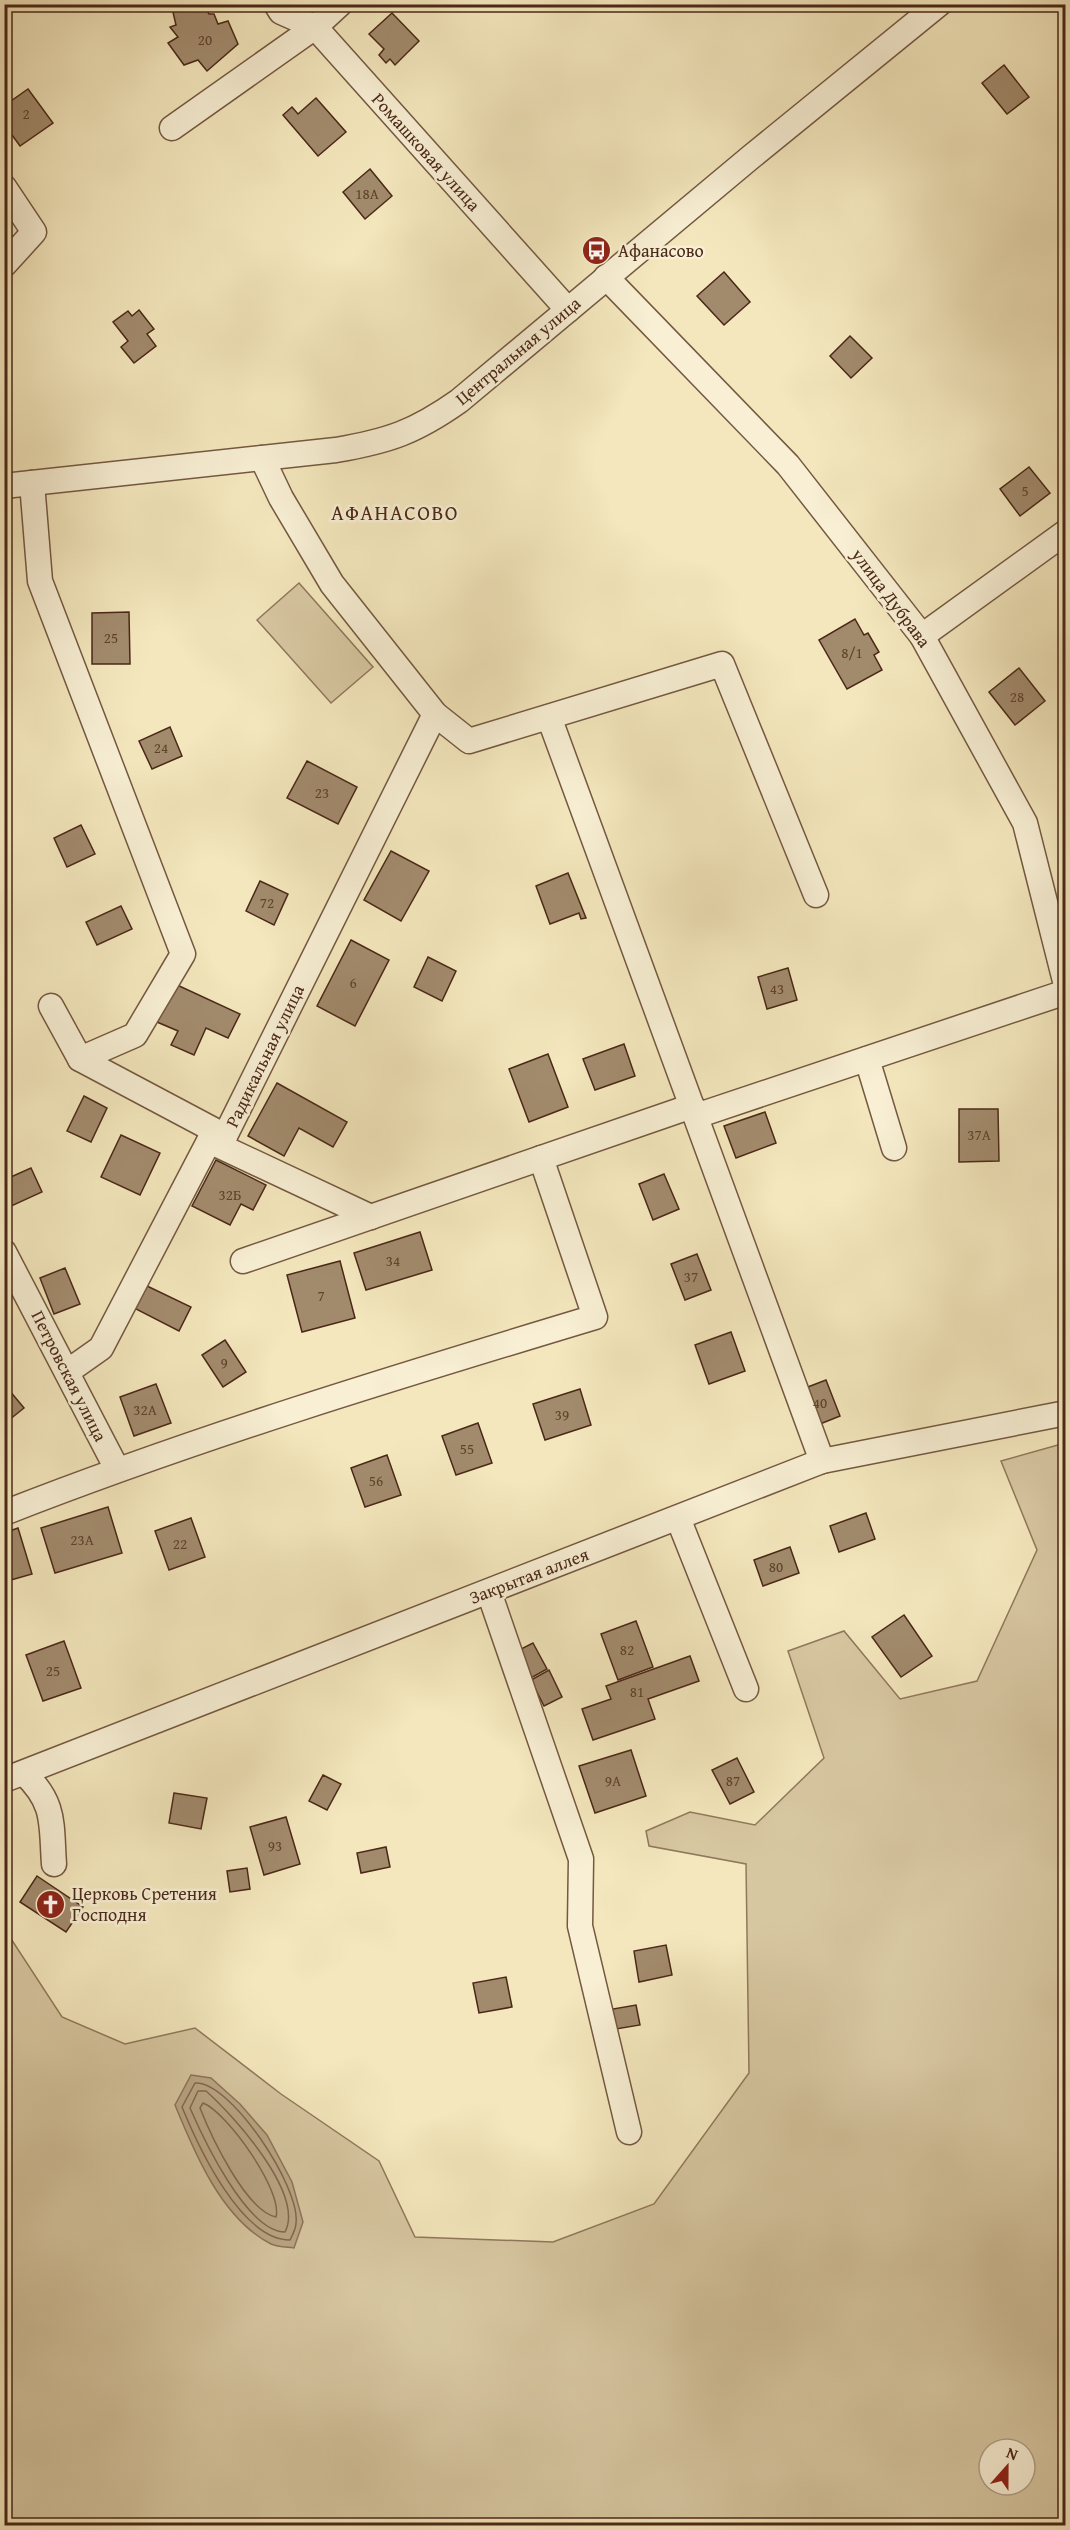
<svg xmlns="http://www.w3.org/2000/svg" width="1070" height="2530" viewBox="0 0 1070 2530" font-family="'Gentium Book Plus',serif">
  <style>
    .green { fill: #d7c7a1; stroke: #90785c; stroke-width: 1.5; fill-rule: evenodd }
    .water { fill: #baa685; stroke: #8d7459; stroke-width: 1.5 }
    .lines { fill: none; stroke-linecap: round; stroke-linejoin: round }
    .shore { stroke: #82674e; stroke-width: 1.5 }
    .building { fill: #a28b6d; stroke: #4a2817; stroke-width: 1.5 }
    .minor-casing { stroke: #745840; stroke-width: 27 }
    .minor { stroke: #f8efd4; stroke-width: 24 }
    .labels { text-anchor: middle; stroke-width: 5; stroke-linejoin: round; paint-order: stroke }
    .number-label { font-size: 15px; fill: #60412c }
    .street-label { font-size: 18px; fill: #4a2817; stroke: #f8efd4 }
    .poi-label { font-size: 18px; fill: #4a2817; stroke: #f8efd4; text-anchor: start }
    .quarter-label { font-size: 21px; letter-spacing: 1.5px; fill: #4a2817; stroke: #f8efd4 }
  </style>
  <rect width="100%" height="100%" fill="#f4e7bd"/>
  <filter id="stains"><feTurbulence type="fractalNoise" baseFrequency=".00333" numOctaves="4"/><feColorMatrix values="0 0 0 0 .2 0 0 0 0 .09 0 0 0 0 .02 0 0 0 .5 -.17"/></filter>
  <radialGradient id="worn" r=".72"><stop offset=".6" stop-color="#630" stop-opacity="0"/><stop offset="1" stop-color="#630" stop-opacity=".3"/></radialGradient>
  <!-- green -->
  <g class="green">
    <polygon points="299,583 373,667 331,703 257,620"/>
    <path d="M1065,1443V2525H5L4,1928L62,2017L125,2044L195,2028L281,2094L379,2161L415,2237L553,2242L654,2204L749,2073L746,1864L649,1846L646,1831L690,1812L755,1825L824,1758L788,1651L844,1631L900,1699L977,1681L1037,1550L1001,1461ZM989,2449H1025V2485H989Z"/>
  </g>
  <!-- water -->
  <path class="water" d="M191,2075L211,2078L240,2104L267,2135L292,2182L303,2222L294,2248C287,2247 278,2247 271,2244C222,2219 195,2154 175,2105Z"/>
  <g class="lines">
    <!-- shore -->
    <g class="shore">
      <path d="M195,2083C230,2080 301,2188 296,2223C296,2229 292,2236 290,2240C241,2240 198,2146 182,2107Z"/>
      <path d="M198,2091H206C233,2115 305,2194 285,2232C247,2232 203,2138 190,2108Z"/>
      <path d="M203,2103C227,2112 283,2191 276,2217C246,2211 211,2136 200,2108Z"/>
    </g>
  </g>
  <!-- building -->
  <g class="building">
    <polygon points="187,4 203,4 209,14 214,14 218,24 228,21 238,44 207,71 198,60 184,65 168,43 178,37 170,27 176,25 172,8"/>
    <polygon points="392,13 419,41 395,65 390,59 386,63 379,55 384,49 369,34"/>
    <polygon points="1004,65 1029,97 1007,114 982,83"/>
    <polygon points="28,89 53,123 20,146 4,124 4,106"/>
    <polygon points="316,98 346,132 318,156 283,115 292,107 298,114"/>
    <polygon points="370,169 392,196 365,219 343,192"/>
    <polygon points="724,272 750,302 724,325 697,296"/>
    <polygon points="139,310 154,329 147,334 156,346 134,363 121,347 128,341 113,322 128,311 132,316"/>
    <polygon points="850,336 872,358 851,378 830,356"/>
    <polygon points="1029,467 1050,493 1020,516 1000,489"/>
    <polygon points="129,612 130,664 92,664 92,613"/>
    <polygon points="855,619 864,635 868,633 879,652 874,655 882,670 847,689 819,640"/>
    <polygon points="5,654 10,668 5,670 9,679 4,681"/>
    <polygon points="1019,668 1045,701 1015,725 989,692"/>
    <polygon points="170,727 182,756 152,769 139,741"/>
    <polygon points="307,761 357,787 338,824 287,798"/>
    <polygon points="81,825 95,854 67,867 54,838"/>
    <polygon points="391,851 429,871 401,921 364,900"/>
    <polygon points="568,873 586,918 581,919 579,913 550,924 536,886"/>
    <polygon points="260,881 288,894 274,925 246,911"/>
    <polygon points="121,906 132,929 97,945 86,922"/>
    <polygon points="351,940 389,960 355,1026 317,1006"/>
    <polygon points="428,957 456,971 442,1001 414,987"/>
    <polygon points="788,968 797,1000 767,1009 758,977"/>
    <polygon points="175,984 240,1014 228,1038 206,1028 194,1055 171,1045 178,1031 157,1022"/>
    <polygon points="624,1044 635,1076 595,1090 583,1059"/>
    <polygon points="548,1054 568,1107 529,1122 509,1069"/>
    <polygon points="277,1083 347,1122 333,1147 299,1128 284,1156 248,1136"/>
    <polygon points="84,1096 107,1108 91,1142 67,1131"/>
    <polygon points="959,1109 998,1109 999,1161 959,1162"/>
    <polygon points="765,1112 776,1143 736,1158 724,1126"/>
    <polygon points="121,1135 160,1153 140,1195 101,1177"/>
    <polygon points="216,1160 266,1185 253,1210 241,1204 230,1225 192,1206"/>
    <polygon points="31,1168 42,1192 7,1208 4,1180"/>
    <polygon points="664,1174 679,1209 653,1220 639,1184"/>
    <polygon points="420,1232 432,1270 366,1290 354,1253"/>
    <polygon points="697,1254 711,1290 685,1300 671,1264"/>
    <polygon points="340,1261 355,1318 302,1332 287,1275"/>
    <polygon points="65,1268 80,1304 54,1314 40,1278"/>
    <polygon points="145,1285 191,1307 179,1331 134,1308"/>
    <polygon points="731,1332 745,1371 709,1384 695,1345"/>
    <polygon points="225,1340 246,1372 223,1387 202,1355"/>
    <polygon points="826,1380 840,1416 815,1426 800,1390"/>
    <polygon points="4,1384 24,1408 4,1424"/>
    <polygon points="156,1384 171,1423 134,1436 120,1397"/>
    <polygon points="580,1389 591,1425 545,1440 533,1404"/>
    <polygon points="478,1423 492,1463 456,1475 442,1436"/>
    <polygon points="387,1455 401,1495 365,1507 351,1468"/>
    <polygon points="108,1507 122,1553 55,1573 41,1528"/>
    <polygon points="866,1513 875,1539 839,1552 830,1526"/>
    <polygon points="191,1518 205,1557 169,1570 155,1531"/>
    <polygon points="18,1528 32,1574 4,1582 4,1533"/>
    <polygon points="790,1547 799,1573 763,1586 754,1560"/>
    <polygon points="904,1615 932,1656 901,1677 872,1637"/>
    <polygon points="636,1621 653,1667 618,1680 601,1634"/>
    <polygon points="64,1641 81,1688 43,1701 26,1655"/>
    <polygon points="533,1643 547,1669 529,1679 515,1652"/>
    <polygon points="690,1656 699,1681 648,1699 655,1719 593,1740 582,1709 611,1699 606,1686"/>
    <polygon points="549,1670 562,1697 544,1706 531,1680"/>
    <polygon points="631,1750 646,1796 595,1813 579,1766"/>
    <polygon points="737,1758 754,1792 730,1804 712,1770"/>
    <polygon points="323,1775 341,1784 327,1810 309,1801"/>
    <polygon points="174,1793 207,1798 201,1829 169,1823"/>
    <polygon points="286,1817 300,1864 264,1875 250,1827"/>
    <polygon points="386,1847 390,1867 361,1873 357,1853"/>
    <polygon points="247,1868 250,1889 230,1892 227,1871"/>
    <polygon points="37,1876 83,1907 66,1932 20,1902"/>
    <polygon points="666,1945 672,1975 639,1982 634,1951"/>
    <polygon points="506,1977 512,2007 479,2013 473,1983"/>
    <polygon points="636,2005 640,2025 610,2030 607,2010"/>
  </g>
  <g class="lines">
    <defs>
      <g id="minor">
        <polyline points="276,4 281,12 315,27 568,310"/>
        <polyline points="172,128 315,27 340,4"/>
        <polyline points="4,187 34,232 4,265"/>
        <polyline points="606,277 788,465 922,636 1025,823 1066,985"/>
        <polyline points="262,458 281,498 332,584 435,714 469,741 722,664 816,895"/>
        <polyline points="32,483 40,581 183,954 135,1035 80,1059 51,1006"/>
        <path d="M4,486L336,450C389,441 415,432 459,401L751,157L939,4"/>
        <polyline points="922,636 1066,532"/>
        <polyline points="549,717 822,1461"/>
        <polyline points="80,1059 225,1136"/>
        <polyline points="867,1059 894,1148"/>
        <polyline points="696,1116 1066,992"/>
        <polyline points="209,1141 371,1217"/>
        <polyline points="4,1252 117,1469"/>
        <polyline points="243,1261 692,1106"/>
        <polyline points="67,1372 101,1348 209,1141 225,1136 435,714"/>
        <path d="M4,1513C198,1437 396,1377 595,1317L541,1158"/>
        <polyline points="678,1518 746,1689"/>
        <polyline points="489,1592 581,1859 580,1926 629,2132"/>
        <path d="M24,1773C56,1804 51,1823 54,1864"/>
        <polyline points="4,1780 822,1461 1066,1413"/>
      </g>
    </defs>
    <!-- minor casing -->
    <use href="#minor" class="minor-casing"/>
    <!-- minor -->
    <use href="#minor" class="minor"/>
  </g>
  <!-- icons -->
  <defs>
    <symbol id="bus-disc" viewBox="-11 -11 22 22"><circle r="9.5" fill="#8f2418" stroke="#f8efd4"/><path d="M-5-6H5V4H4V6H2V4H-2V6H-4V4H-5ZM-3.5-4V0h7V-4ZM-3.5 1.2v1.5H-2V1.2ZM2 1.2v1.5H3.5V1.2Z" fill="#fff"/></symbol>
    <symbol id="church-disc" viewBox="-11 -11 22 22"><circle r="9.5" fill="#8f2418" stroke="#f8efd4"/><path d="M-1.2-6h2.4v3.5h3.3v2.4h-3.3V6h-2.4V-.1h-3.3v-2.4h3.3Z" fill="#fff"/></symbol>
  </defs>
  <g fill-rule="evenodd">
    <use href="#bus-disc" x="580" y="234" width="33" height="33"/>
    <use href="#church-disc" x="34" y="1888" width="33" height="33"/>
  </g>
  <g class="labels">
    <!-- number labels -->
    <g class="number-label">
      <text x="205" y="45">20</text>
      <text x="26" y="119">2</text>
      <text x="367" y="199">18А</text>
      <text x="1025" y="496">5</text>
      <text x="111" y="643">25</text>
      <text x="852" y="658">8/1</text>
      <text x="1017" y="702">28</text>
      <text x="161" y="753">24</text>
      <text x="322" y="798">23</text>
      <text x="267" y="908">72</text>
      <text x="353" y="988">6</text>
      <text x="777" y="994">43</text>
      <text x="979" y="1140">37А</text>
      <text x="230" y="1200">32Б</text>
      <text x="393" y="1266">34</text>
      <text x="691" y="1282">37</text>
      <text x="321" y="1301">7</text>
      <text x="224" y="1368">9</text>
      <text x="820" y="1408">40</text>
      <text x="145" y="1415">32А</text>
      <text x="562" y="1420">39</text>
      <text x="467" y="1454">55</text>
      <text x="376" y="1486">56</text>
      <text x="82" y="1545">23А</text>
      <text x="180" y="1549">22</text>
      <text x="776" y="1572">80</text>
      <text x="627" y="1655">82</text>
      <text x="53" y="1676">25</text>
      <text x="637" y="1697">81</text>
      <text x="613" y="1786">9А</text>
      <text x="733" y="1786">87</text>
      <text x="275" y="1851">93</text>
    </g>
    <!-- street labels -->
    <g class="street-label">
      <text transform="translate(426 152) rotate(48)" y="6">Ромашковая улица</text>
      <text transform="translate(518 351) rotate(-40)" y="6">Центральная улица</text>
      <text transform="translate(891 598) rotate(53)" y="6">улица Дубрава</text>
      <text transform="translate(265 1056) rotate(-64)" y="6">Радикальная улица</text>
      <text transform="translate(69 1376) rotate(63)" y="6">Петровская улица</text>
      <text transform="translate(529 1576) rotate(-21)" y="6">Закрытая аллея</text>
    </g>
    <!-- poi labels -->
    <g class="poi-label">
      <text x="618" y="257">Афанасово</text>
      <text x="72" y="1900">Церковь Сретения<tspan x="72" dy="21">Господня</tspan></text>
    </g>
    <!-- quarter labels -->
    <g class="quarter-label">
      <text x="395" y="520">АФАНАСОВО</text>
    </g>
  </g>
  <!-- margin -->
  <rect width="1070" height="2530" fill="none" stroke="#f4e7bd" stroke-width="24"/>
  <rect x="6" y="6" width="1058" height="2518" fill="none" stroke="#4a2817" stroke-width="3"/>
  <rect x="12" y="12" width="1046" height="2506" fill="none" stroke="#4a2817" stroke-width="1.5"/>
  <!-- north arrow -->
  <g transform="translate(1007 2467) rotate(21)"><circle r="28" fill="#f8efd4" stroke="#b29f88" stroke-width="1.5"/>
  <path d="M0-4.5L10 22L0 15L-10 22Z" fill="#8f2418"/>
  <text y="-9" font-size="16" font-weight="bold" text-anchor="middle" fill="#4a2817">N</text>
  </g>
  <rect width="100%" height="100%" filter="url(#stains)"/>
  <rect width="100%" height="100%" fill="url(#worn)"/>
</svg>
